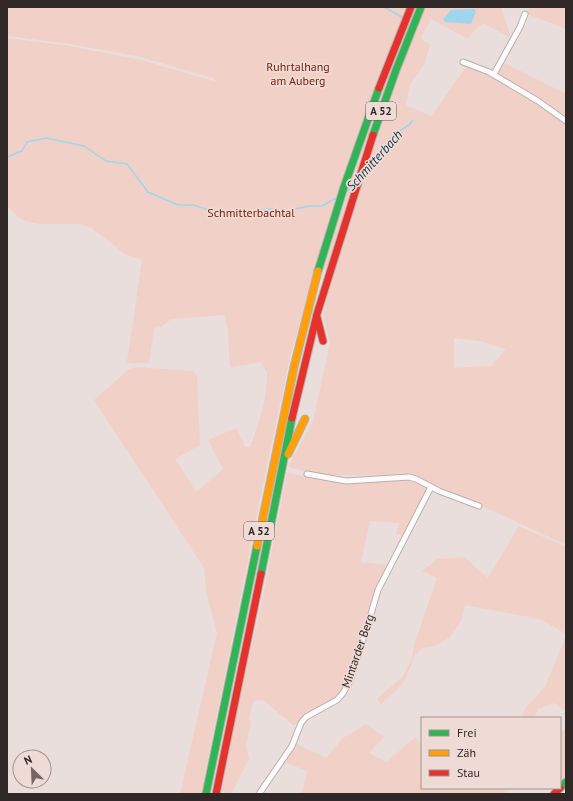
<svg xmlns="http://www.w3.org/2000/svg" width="573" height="801" viewBox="0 0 573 801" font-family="'PT Sans',sans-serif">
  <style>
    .green { fill: #f1d0c7; fill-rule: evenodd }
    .water { fill: #a0d5ef }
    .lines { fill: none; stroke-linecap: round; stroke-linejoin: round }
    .stream { stroke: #a0d5ef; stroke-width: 1.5 }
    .street-casing { stroke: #b9b0ad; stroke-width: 7 }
    .fast-casing { stroke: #b9b0ad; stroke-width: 9 }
    .slow-casing { stroke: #b9b0ad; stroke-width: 9 }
    .jam-casing { stroke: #b9b0ad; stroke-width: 9 }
    .street { stroke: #fcfafa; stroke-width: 5 }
    .fast { stroke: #30b455; stroke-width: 7 }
    .slow { stroke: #ff9f0a; stroke-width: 7 }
    .jam { stroke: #e5322d; stroke-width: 7 }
    .labels { text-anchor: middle; stroke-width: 3.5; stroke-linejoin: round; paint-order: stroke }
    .shield { fill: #efdbd5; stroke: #695e5a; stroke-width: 1 }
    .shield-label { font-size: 11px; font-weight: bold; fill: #302826 }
    .park-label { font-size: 12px; fill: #792205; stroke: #efdbd5 }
    .street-label { font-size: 12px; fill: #302826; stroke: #efdbd5 }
    .water-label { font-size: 13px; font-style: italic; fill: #103545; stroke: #efdbd5 }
  </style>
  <rect width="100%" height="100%" fill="#e9dedb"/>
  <!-- green -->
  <g class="green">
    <path d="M7,7H501L511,38L483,23L473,31L468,39L431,19L421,38L430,45L424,65L410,84L406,105L431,116L466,67L469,66L496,77L505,63L566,94V544L551,538L491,510L430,485L405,536L396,534L399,523L370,521L361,562L389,565L361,640L353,655L347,681L343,690L339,695L304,715L294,726L263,700L253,701L249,718L251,722L246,745L249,759L231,794H221L238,706L263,597L287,473L315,479L346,482L411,479L412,475H323L288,467L313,421L330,343L323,315L334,272L316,268L290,357L265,474L201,794H180L217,633L207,595L204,568L94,400L128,370L136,367L193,371L197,376L200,445L175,459L196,492L223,469L208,440L236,428L245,447H250C259,423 268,398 267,372L260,362L246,365L230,367L228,332L225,315L171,319L161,327L154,328L149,363H129L127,362L142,260L125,254L92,228L79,224H39L22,220L7,206V38L70,46L141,60L216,82L213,78L137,56L70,44L7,36ZM454,338L480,341L506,349L491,366L454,368Z"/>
    <polygon points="530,7 566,7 566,29 527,14"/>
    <polygon points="519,526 566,547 566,634 540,619 465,605 461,621 450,637 437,645 422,648 415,655 405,679 397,690 381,704 377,699 402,677 412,659 414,645 437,578 422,571 438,559 464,557 488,578"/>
    <polygon points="566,636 566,711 554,703 538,709 534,718 522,718 525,709 545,687"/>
    <polygon points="366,724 384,737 369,753 387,762 415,737 422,746 422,788 510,788 504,794 302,794 307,771 283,761 295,743 326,758 343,738"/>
    <polygon points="566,728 566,778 560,783 560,733"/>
  </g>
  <!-- water -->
  <polygon class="water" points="474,9 476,12 471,24 445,22 443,19 451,10"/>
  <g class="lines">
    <!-- stream -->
    <g class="stream">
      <polyline points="384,7 402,17"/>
      <polyline points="7,157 22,151 27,142 46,138 84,146 106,161 127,164 148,192 178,205 193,205 209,210 227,210 251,212 270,209 286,211 309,206 322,206 338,197"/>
      <polyline points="367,168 393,135 409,125 413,120"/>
      <polyline points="346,192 353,187"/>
    </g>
    <defs>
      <g id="street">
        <polyline points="463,62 489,72 538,101 566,121"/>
        <polyline points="494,74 520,27 525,14"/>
        <polyline points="307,474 346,481 409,477 416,479 439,491 479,506"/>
        <polyline points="259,794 292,746 301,723 306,717 337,700 343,693 350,681 368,624 378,590 431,487"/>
      </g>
      <g id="fast">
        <polyline points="373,135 396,70 421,7"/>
        <polyline points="318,271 344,187 379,88"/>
        <polyline points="261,574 292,418"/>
        <polyline points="560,788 566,782"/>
        <polyline points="206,794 257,546"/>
      </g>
      <g id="slow">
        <polyline points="288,454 305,419"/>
        <polyline points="257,546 294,367 318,271"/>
      </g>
      <g id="jam">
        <polyline points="379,88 411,7"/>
        <polyline points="317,317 323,341"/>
        <polyline points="292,418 317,314 373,135"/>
        <polyline points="216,794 261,574"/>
        <polyline points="554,794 560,788"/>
      </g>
    </defs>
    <!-- street casing -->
    <use href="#street" class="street-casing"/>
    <!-- fast casing -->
    <use href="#fast" class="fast-casing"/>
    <!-- slow casing -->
    <use href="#slow" class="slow-casing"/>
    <!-- jam casing -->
    <use href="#jam" class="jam-casing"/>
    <!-- street -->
    <use href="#street" class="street"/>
    <!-- fast -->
    <use href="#fast" class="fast"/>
    <!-- slow -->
    <use href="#slow" class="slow"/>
    <!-- jam -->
    <use href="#jam" class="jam"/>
  </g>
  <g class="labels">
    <!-- shield labels -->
    <g class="shield">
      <rect x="366" y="102" width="30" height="18" rx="3"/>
      <rect x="244" y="522" width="30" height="18" rx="3"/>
    </g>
    <g class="shield-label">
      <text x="381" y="115">A 52</text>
      <text x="259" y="535">A 52</text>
    </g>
    <!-- park labels -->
    <g class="park-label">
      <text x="298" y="71">Ruhrtalhang<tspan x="298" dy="14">am Auberg</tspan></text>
      <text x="251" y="217">Schmitterbachtal</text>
    </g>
    <!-- street labels -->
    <g class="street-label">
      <text transform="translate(358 651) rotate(-71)" y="4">Mintarder Berg</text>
    </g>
    <!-- water labels -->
    <g class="water-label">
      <text transform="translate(374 160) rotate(-48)" y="5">Schmitterbach</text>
    </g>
  </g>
  <!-- border -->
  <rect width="573" height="801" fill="none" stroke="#302826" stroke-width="16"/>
  <!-- legend -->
  <rect x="421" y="717" width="140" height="72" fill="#efdbd5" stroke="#a3938f"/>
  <rect x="429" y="730" width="20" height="6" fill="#30b455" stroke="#a3938f"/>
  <text x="457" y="737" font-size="12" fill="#302826">Frei</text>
  <rect x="429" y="750" width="20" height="6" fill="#ff9f0a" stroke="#a3938f"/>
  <text x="457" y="757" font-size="12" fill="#302826">Zäh</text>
  <rect x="429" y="770" width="20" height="6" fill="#e5322d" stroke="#a3938f"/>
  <text x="457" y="777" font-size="12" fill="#302826">Stau</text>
  <!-- north arrow -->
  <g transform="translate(32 769) rotate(336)"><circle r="19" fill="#efdbd5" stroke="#a3938f"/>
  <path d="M0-3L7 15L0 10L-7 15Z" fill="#716865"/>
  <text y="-6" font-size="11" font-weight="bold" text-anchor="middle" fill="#302826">N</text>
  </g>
</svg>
